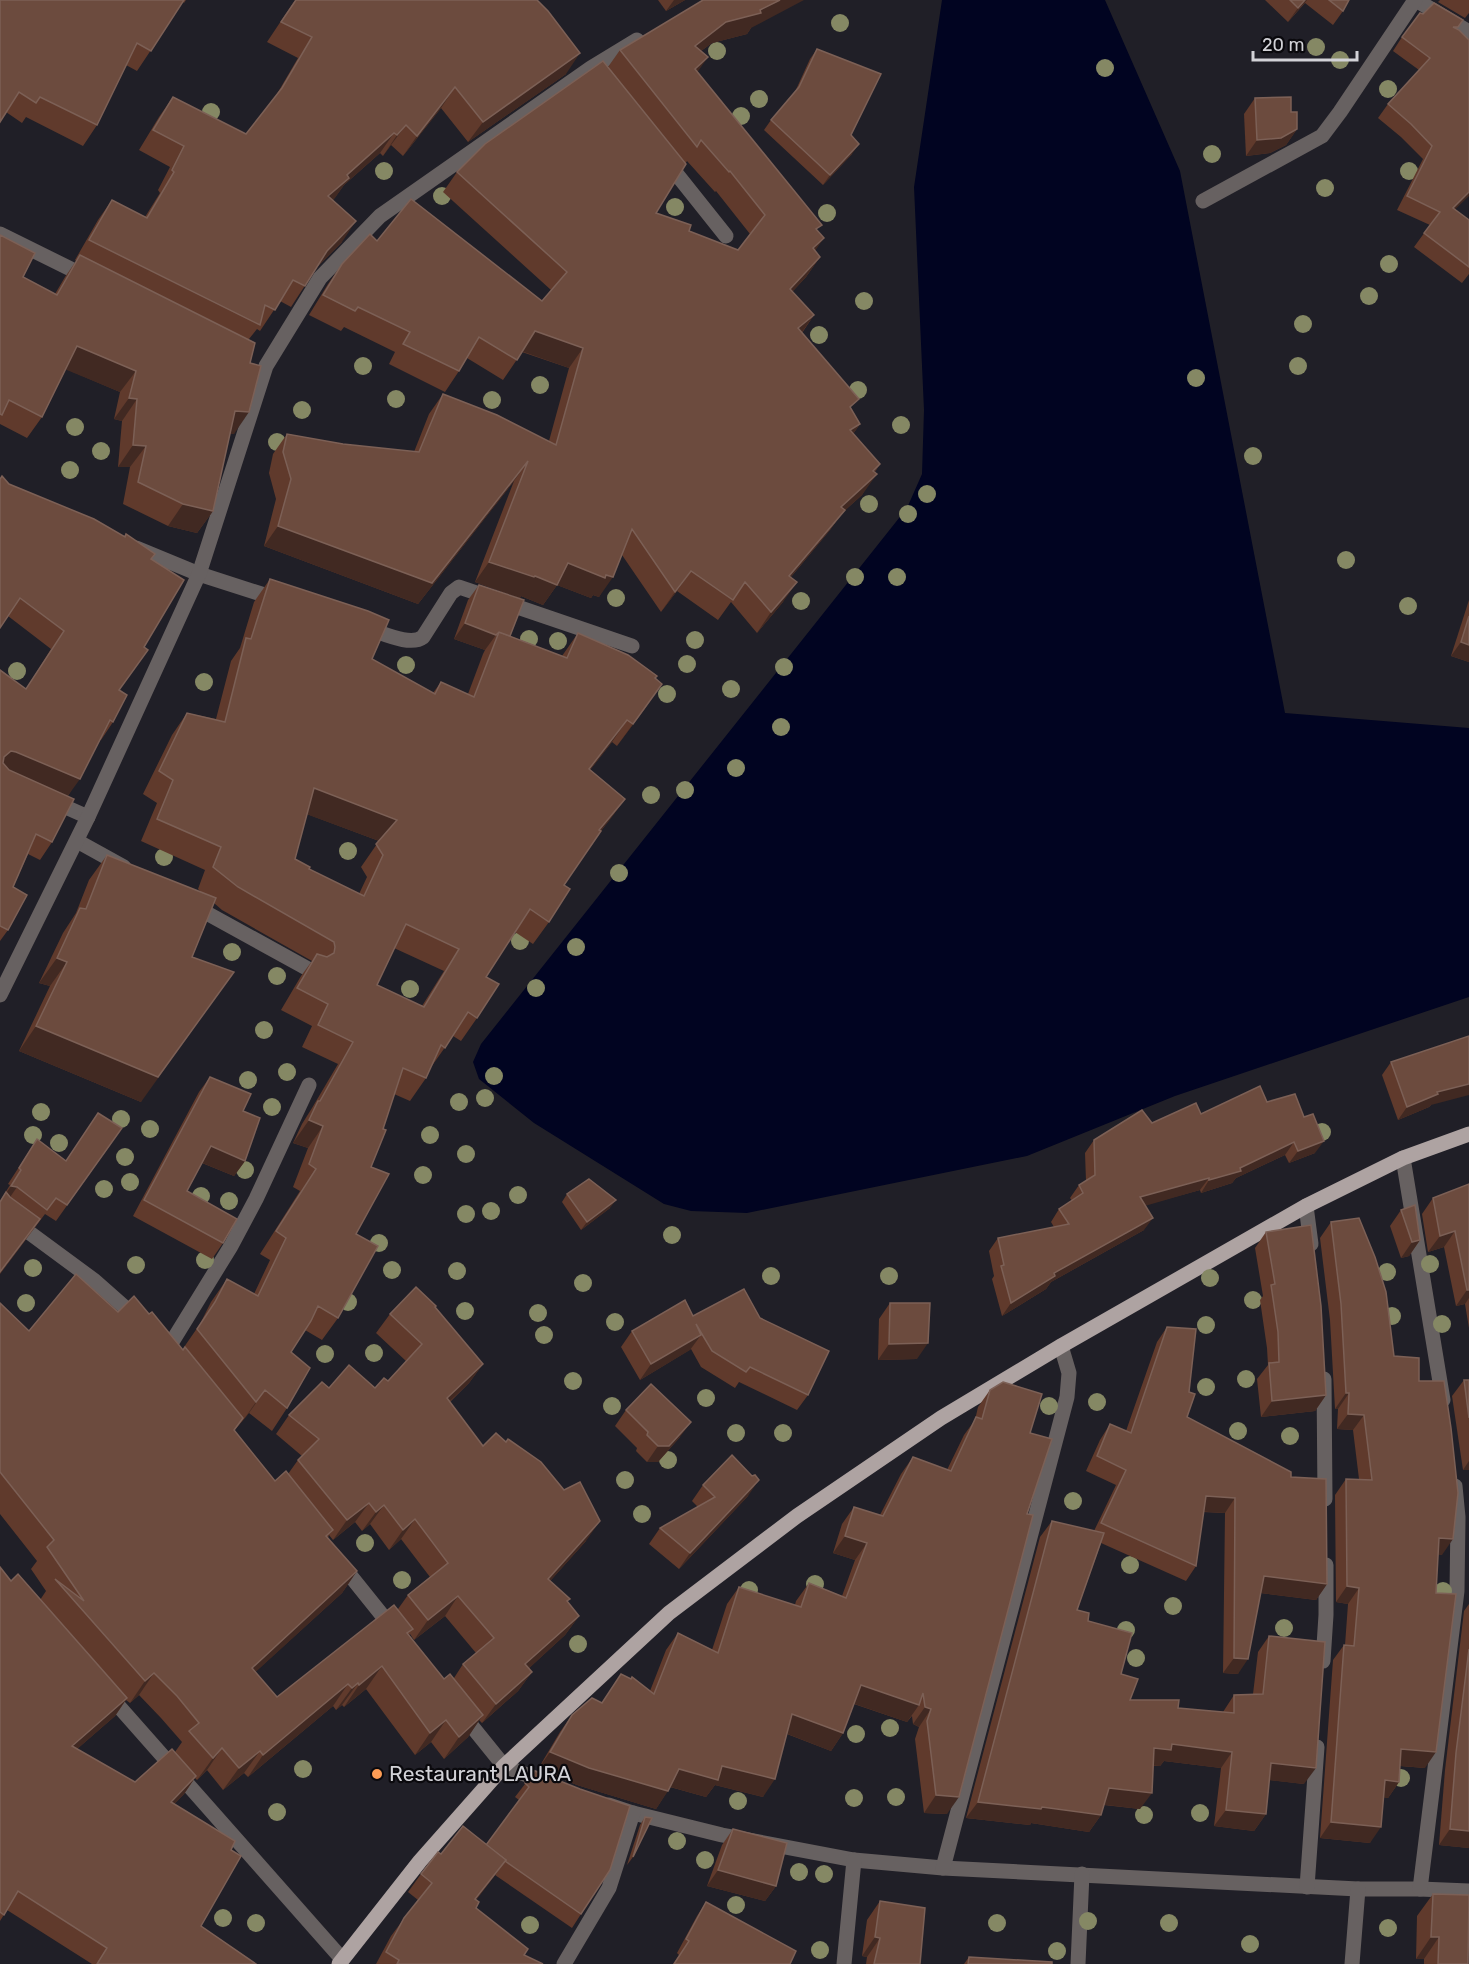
<svg xmlns="http://www.w3.org/2000/svg" width="1469" height="1964" viewBox="0 0 1469 1964" font-family="Rubik,sans-serif">
  <style>
    .water { fill: #010421 }
    .lines { fill: none; stroke-linecap: round; stroke-linejoin: round }
    .minor { stroke: #676161; stroke-width: 15 }
    .major { stroke: #aea3a2; stroke-width: 15 }
    .tree { fill: #858864 }
    .wall { fill: #603a2c; fill-rule: evenodd }
    .shaded-wall { fill: #412922 }
    .building { fill: #6c4b3e; stroke: #7c6056; stroke-width: 1.5; fill-rule: evenodd }
    .poi-dot { fill: #fd9c55; stroke: #0a090d; stroke-width: 2 }
    .labels { text-anchor: middle; stroke-width: 4.5; stroke-linejoin: round; paint-order: stroke }
    .poi-label { font-size: 21px; fill: #d2d2d7; stroke: #0a090d; text-anchor: start }
  </style>
  <rect width="100%" height="100%" fill="#201f27"/>
  <!-- water -->
  <polygon class="water" points="942,0 1105,0 1180,171 1285,713 1469,728 1469,997 1175,1096 1027,1156 747,1213 691,1211 664,1204 534,1123 479,1079 473,1062 481,1044 907,508 922,474 924,410 914,187"/>
  <g class="lines">
    <!-- minor -->
    <g class="minor">
      <polyline points="1416,0 1469,32"/>
      <polyline points="667,162 726,236"/>
      <polyline points="1203,201 1322,136 1340,112 1415,0"/>
      <polyline points="0,234 89,278"/>
      <polyline points="136,548 199,574 277,599"/>
      <path d="M366,628C381,632 410,647 423,637L451,593L459,587L632,646"/>
      <polyline points="52,801 88,817"/>
      <polyline points="77,841 124,867"/>
      <polyline points="192,905 310,970"/>
      <polyline points="0,995 88,817 199,574 266,366 320,278 380,216 591,68 637,40"/>
      <polyline points="1403,1158 1443,1400"/>
      <polyline points="1306,1206 1311,1244"/>
      <polyline points="0,1211 95,1281 138,1319"/>
      <polyline points="167,1350 231,1246 256,1199 309,1085"/>
      <polyline points="1324,1379 1325,1499"/>
      <polyline points="341,1564 394,1630"/>
      <polyline points="1323,1661 1326,1615 1326,1565"/>
      <polyline points="107,1693 342,1959"/>
      <polyline points="462,1714 504,1766 550,1784"/>
      <polyline points="609,1805 633,1813 722,1835 854,1860 943,1868 1358,1889 1420,1889 1469,1891"/>
      <polyline points="943,1868 1067,1397 1069,1373 1061,1346"/>
      <polyline points="1307,1887 1317,1747"/>
      <polyline points="1420,1889 1457,1591 1458,1517 1455,1486"/>
      <polyline points="564,1964 609,1888 633,1813"/>
      <polyline points="844,1964 854,1860"/>
      <polyline points="1078,1964 1082,1874"/>
      <polyline points="1352,1964 1358,1889"/>
    </g>
    <!-- major -->
    <polyline class="major" points="339,1964 420,1861 504,1766 669,1613 797,1516 941,1418 1061,1346 1306,1206 1403,1158 1469,1134"/>
  </g>
  <!-- trees -->
  <g class="tree">
    <circle cx="840" cy="23" r="9"/>
    <circle cx="1316" cy="47" r="9"/>
    <circle cx="717" cy="51" r="9"/>
    <circle cx="1340" cy="60" r="9"/>
    <circle cx="1105" cy="68" r="9"/>
    <circle cx="1388" cy="89" r="9"/>
    <circle cx="759" cy="99" r="9"/>
    <circle cx="211" cy="112" r="9"/>
    <circle cx="741" cy="116" r="9"/>
    <circle cx="1212" cy="154" r="9"/>
    <circle cx="384" cy="171" r="9"/>
    <circle cx="1409" cy="171" r="9"/>
    <circle cx="1325" cy="188" r="9"/>
    <circle cx="442" cy="196" r="9"/>
    <circle cx="675" cy="207" r="9"/>
    <circle cx="827" cy="213" r="9"/>
    <circle cx="1389" cy="264" r="9"/>
    <circle cx="1369" cy="296" r="9"/>
    <circle cx="864" cy="301" r="9"/>
    <circle cx="1303" cy="324" r="9"/>
    <circle cx="819" cy="335" r="9"/>
    <circle cx="363" cy="366" r="9"/>
    <circle cx="1298" cy="366" r="9"/>
    <circle cx="1196" cy="378" r="9"/>
    <circle cx="540" cy="385" r="9"/>
    <circle cx="858" cy="390" r="9"/>
    <circle cx="396" cy="399" r="9"/>
    <circle cx="492" cy="400" r="9"/>
    <circle cx="302" cy="410" r="9"/>
    <circle cx="901" cy="425" r="9"/>
    <circle cx="75" cy="427" r="9"/>
    <circle cx="277" cy="442" r="9"/>
    <circle cx="101" cy="451" r="9"/>
    <circle cx="1253" cy="456" r="9"/>
    <circle cx="70" cy="470" r="9"/>
    <circle cx="927" cy="494" r="9"/>
    <circle cx="869" cy="504" r="9"/>
    <circle cx="908" cy="514" r="9"/>
    <circle cx="1346" cy="560" r="9"/>
    <circle cx="855" cy="577" r="9"/>
    <circle cx="897" cy="577" r="9"/>
    <circle cx="616" cy="598" r="9"/>
    <circle cx="801" cy="601" r="9"/>
    <circle cx="1408" cy="606" r="9"/>
    <circle cx="529" cy="639" r="9"/>
    <circle cx="695" cy="640" r="9"/>
    <circle cx="558" cy="641" r="9"/>
    <circle cx="687" cy="664" r="9"/>
    <circle cx="406" cy="665" r="9"/>
    <circle cx="784" cy="667" r="9"/>
    <circle cx="17" cy="671" r="9"/>
    <circle cx="204" cy="682" r="9"/>
    <circle cx="731" cy="689" r="9"/>
    <circle cx="667" cy="694" r="9"/>
    <circle cx="781" cy="727" r="9"/>
    <circle cx="736" cy="768" r="9"/>
    <circle cx="685" cy="790" r="9"/>
    <circle cx="651" cy="795" r="9"/>
    <circle cx="348" cy="851" r="9"/>
    <circle cx="164" cy="857" r="9"/>
    <circle cx="619" cy="873" r="9"/>
    <circle cx="520" cy="941" r="9"/>
    <circle cx="576" cy="947" r="9"/>
    <circle cx="232" cy="952" r="9"/>
    <circle cx="277" cy="976" r="9"/>
    <circle cx="536" cy="988" r="9"/>
    <circle cx="410" cy="989" r="9"/>
    <circle cx="264" cy="1030" r="9"/>
    <circle cx="287" cy="1072" r="9"/>
    <circle cx="494" cy="1076" r="9"/>
    <circle cx="248" cy="1080" r="9"/>
    <circle cx="485" cy="1098" r="9"/>
    <circle cx="459" cy="1102" r="9"/>
    <circle cx="272" cy="1107" r="9"/>
    <circle cx="41" cy="1112" r="9"/>
    <circle cx="121" cy="1119" r="9"/>
    <circle cx="150" cy="1129" r="9"/>
    <circle cx="1322" cy="1132" r="9"/>
    <circle cx="33" cy="1135" r="9"/>
    <circle cx="430" cy="1135" r="9"/>
    <circle cx="59" cy="1143" r="9"/>
    <circle cx="466" cy="1154" r="9"/>
    <circle cx="125" cy="1157" r="9"/>
    <circle cx="245" cy="1170" r="9"/>
    <circle cx="423" cy="1175" r="9"/>
    <circle cx="130" cy="1182" r="9"/>
    <circle cx="104" cy="1189" r="9"/>
    <circle cx="518" cy="1195" r="9"/>
    <circle cx="201" cy="1196" r="9"/>
    <circle cx="229" cy="1201" r="9"/>
    <circle cx="491" cy="1211" r="9"/>
    <circle cx="466" cy="1214" r="9"/>
    <circle cx="672" cy="1235" r="9"/>
    <circle cx="379" cy="1243" r="9"/>
    <circle cx="205" cy="1260" r="9"/>
    <circle cx="1430" cy="1264" r="9"/>
    <circle cx="136" cy="1265" r="9"/>
    <circle cx="33" cy="1268" r="9"/>
    <circle cx="392" cy="1270" r="9"/>
    <circle cx="457" cy="1271" r="9"/>
    <circle cx="1387" cy="1272" r="9"/>
    <circle cx="771" cy="1276" r="9"/>
    <circle cx="889" cy="1276" r="9"/>
    <circle cx="1210" cy="1278" r="9"/>
    <circle cx="583" cy="1283" r="9"/>
    <circle cx="1253" cy="1300" r="9"/>
    <circle cx="348" cy="1302" r="9"/>
    <circle cx="26" cy="1303" r="9"/>
    <circle cx="465" cy="1311" r="9"/>
    <circle cx="538" cy="1313" r="9"/>
    <circle cx="1392" cy="1316" r="9"/>
    <circle cx="615" cy="1322" r="9"/>
    <circle cx="1442" cy="1324" r="9"/>
    <circle cx="1206" cy="1325" r="9"/>
    <circle cx="544" cy="1335" r="9"/>
    <circle cx="374" cy="1353" r="9"/>
    <circle cx="325" cy="1354" r="9"/>
    <circle cx="1246" cy="1379" r="9"/>
    <circle cx="573" cy="1381" r="9"/>
    <circle cx="1206" cy="1387" r="9"/>
    <circle cx="706" cy="1398" r="9"/>
    <circle cx="1097" cy="1402" r="9"/>
    <circle cx="612" cy="1406" r="9"/>
    <circle cx="1049" cy="1406" r="9"/>
    <circle cx="1238" cy="1431" r="9"/>
    <circle cx="736" cy="1433" r="9"/>
    <circle cx="783" cy="1433" r="9"/>
    <circle cx="1290" cy="1436" r="9"/>
    <circle cx="668" cy="1460" r="9"/>
    <circle cx="625" cy="1480" r="9"/>
    <circle cx="1073" cy="1501" r="9"/>
    <circle cx="642" cy="1514" r="9"/>
    <circle cx="365" cy="1543" r="9"/>
    <circle cx="1130" cy="1565" r="9"/>
    <circle cx="402" cy="1580" r="9"/>
    <circle cx="815" cy="1584" r="9"/>
    <circle cx="749" cy="1590" r="9"/>
    <circle cx="1443" cy="1591" r="9"/>
    <circle cx="1173" cy="1606" r="9"/>
    <circle cx="1284" cy="1628" r="9"/>
    <circle cx="1126" cy="1630" r="9"/>
    <circle cx="578" cy="1644" r="9"/>
    <circle cx="1136" cy="1658" r="9"/>
    <circle cx="890" cy="1728" r="9"/>
    <circle cx="856" cy="1734" r="9"/>
    <circle cx="303" cy="1769" r="9"/>
    <circle cx="1401" cy="1778" r="9"/>
    <circle cx="896" cy="1797" r="9"/>
    <circle cx="854" cy="1798" r="9"/>
    <circle cx="738" cy="1801" r="9"/>
    <circle cx="277" cy="1812" r="9"/>
    <circle cx="1200" cy="1813" r="9"/>
    <circle cx="1144" cy="1815" r="9"/>
    <circle cx="677" cy="1841" r="9"/>
    <circle cx="705" cy="1860" r="9"/>
    <circle cx="799" cy="1872" r="9"/>
    <circle cx="824" cy="1874" r="9"/>
    <circle cx="736" cy="1905" r="9"/>
    <circle cx="223" cy="1918" r="9"/>
    <circle cx="1088" cy="1921" r="9"/>
    <circle cx="256" cy="1923" r="9"/>
    <circle cx="997" cy="1923" r="9"/>
    <circle cx="1169" cy="1923" r="9"/>
    <circle cx="530" cy="1925" r="9"/>
    <circle cx="1388" cy="1928" r="9"/>
    <circle cx="1250" cy="1944" r="9"/>
    <circle cx="820" cy="1950" r="9"/>
    <circle cx="1057" cy="1951" r="9"/>
  </g>
  <!-- wall -->
  <g class="wall">
    <polygon points="0,0 186,0 184,3 183,2 137,71 126,65 97,125 83,146 26,117 22,123 6,112"/>
    <polygon points="295,0 566,74 468,142 441,108 403,156 391,145 383,156 380,153 344,185 333,200 342,242 317,267 291,307 280,301 260,331 257,329 249,339 250,363 234,434 230,433 213,511 197,533 168,526 123,504 130,467 118,467 122,421 114,419 120,392 66,369 42,417 27,438 0,424 0,235 23,277 55,294 65,277 76,261 75,260 98,220 112,200 145,217 160,193 158,190 170,167 139,150 159,117 173,97 246,134 274,99 298,58 267,42"/>
    <polygon points="658,0 685,0 666,11"/>
    <polygon points="1265,0 1349,0 1343,11 1333,25 1305,3 1288,22"/>
    <polygon points="1440,0 1469,0 1469,13 1465,18 1438,2"/>
    <path d="M751,28L747,34L712,43L701,51L697,72L817,231L815,251L820,257L806,277L792,292L814,315L802,333L860,424L853,434L880,464L875,472L862,495L842,513L830,530L791,577L783,602L757,633L731,602L718,620L677,591L661,612L622,555L599,597L593,595L591,598L557,585L543,605L521,596L520,598L475,582L514,481L418,604L264,546L276,499L269,473L273,454L287,434L343,444L414,452L429,414L443,394L549,441L569,368L522,352L503,380L467,358L459,371L445,392L389,364L395,352L344,327L341,331L309,315L328,284L342,264L377,241L542,301L551,290L443,192L457,172L608,67L620,50ZM687,161L715,192L716,191L750,234L738,250L689,231L656,213Z"/>
    <polygon points="1457,29 1455,210 1469,220 1469,274 1462,283 1414,247 1430,225 1397,210 1423,159 1401,137 1378,118 1388,104 1419,70 1393,51 1402,37"/>
    <polygon points="817,49 851,135 852,154 823,185 764,130 771,120 794,94 810,59"/>
    <polygon points="1255,98 1291,112 1297,129 1286,145 1270,153 1246,156 1244,114"/>
    <polygon points="9,484 124,536 126,534 151,559 119,690 113,722 101,740 100,740 68,796 52,842 40,860 28,854 13,887 8,930 0,941 0,670 26,689 51,649 8,616"/>
    <path d="M270,579L372,659L433,693L441,682L468,694L483,654L485,650L454,639L468,600L479,585L510,636L562,656L578,633L655,678L646,707L617,746L612,742L590,770L625,799L601,831L564,885L549,922L533,944L515,932L486,977L477,1018L461,1041L453,1036L429,1070L426,1078L410,1101L394,1094L371,1167L338,1318L322,1340L305,1330L291,1352L287,1408L272,1431L249,1413L234,1431L275,1481L288,1474L298,1460L302,1456L276,1434L289,1415L329,1388H375L388,1381L406,1361L376,1333L390,1314L435,1307L483,1364L469,1383L450,1402L483,1446L586,1541L550,1581L579,1616L565,1635L529,1668L532,1672L518,1691L482,1723L479,1720L468,1737L444,1759L431,1742L415,1755L366,1689L344,1707L342,1705L336,1710L333,1706L248,1777L244,1773L223,1790L207,1770L197,1780L195,1778L184,1794L174,1804L231,1850L201,1926L256,1964H92L7,1910L0,1921V1567L11,1581L40,1600L46,1591L31,1569L37,1561L0,1514V1303L29,1331L118,1312L149,1314L182,1350L200,1324L211,1302L227,1279L254,1294L270,1260L260,1254L300,1191L293,1187L308,1148L293,1143L302,1124L312,1108L338,1064L302,1047L312,1026L281,1010L301,976L312,961L222,910L214,903L192,957L141,1102L19,1051L50,986L39,983L63,933L76,913L89,880L107,855L201,892L198,889L205,870L141,841L157,803L143,794L172,735L187,713L216,719L231,661L240,648L254,602ZM307,814L379,841L361,867L367,877L359,894L309,869L295,859ZM394,948L444,971L422,1006L377,985ZM355,1522L362,1531L370,1524L389,1550L401,1539L430,1577L408,1595L398,1609L277,1697L255,1672L342,1593L357,1571L328,1538L329,1535L333,1540ZM445,1616L476,1653L463,1664L454,1678L444,1679L409,1635L410,1634L414,1640ZM139,1695L161,1718L182,1742L175,1752L135,1782L77,1749L115,1716L126,1700L130,1703Z"/>
    <polygon points="1469,600 1469,662 1451,656"/>
    <polygon points="1391,1062 1431,1105 1429,1107 1398,1120 1382,1075"/>
    <polygon points="210,1077 243,1111 245,1161 234,1176 202,1163 187,1191 223,1243 212,1259 133,1216 199,1092"/>
    <polygon points="1267,1102 1315,1153 1289,1163 1285,1155 1236,1178 1232,1183 1201,1193 1200,1190 1145,1205 1144,1230 1051,1282 1046,1289 1002,1316 992,1279 994,1276 989,1251 998,1238 1054,1227 1051,1222 1059,1209 1072,1201 1070,1198 1079,1185 1086,1181 1085,1153 1094,1140 1152,1123"/>
    <polygon points="122,1128 56,1221 45,1214 0,1274 0,1201 10,1185 8,1184 37,1139 66,1161"/>
    <polygon points="1469,1184 1469,1328 1465,1304 1456,1306 1444,1247 1428,1252 1422,1214 1433,1198"/>
    <polygon points="567,1194 610,1208 581,1230 562,1202"/>
    <polygon points="1401,1210 1420,1240 1409,1256 1401,1258 1390,1226"/>
    <polygon points="1331,1222 1394,1356 1419,1381 1442,1555 1438,1554 1425,1768 1400,1766 1399,1782 1388,1798 1383,1797 1370,1843 1320,1838 1333,1660 1344,1645 1345,1645 1348,1604 1336,1602 1335,1495 1346,1479 1359,1479 1353,1430 1337,1429 1338,1409 1335,1409 1330,1320 1320,1238"/>
    <polygon points="1266,1232 1326,1395 1315,1411 1261,1417 1257,1379 1268,1365 1267,1348 1260,1300 1263,1296 1255,1248"/>
    <polygon points="890,1303 917,1359 878,1360 879,1319"/>
    <polygon points="693,1316 760,1318 808,1395 797,1410 739,1382 735,1388 701,1367 691,1349 640,1380 621,1347 632,1331"/>
    <polygon points="1167,1327 1187,1417 1291,1477 1327,1584 1316,1600 1261,1593 1238,1674 1223,1673 1225,1513 1203,1512 1196,1566 1186,1581 1101,1543 1077,1610 1088,1621 1121,1674 1130,1700 1178,1708 1223,1712 1234,1695 1253,1694 1258,1652 1269,1636 1304,1784 1269,1780 1266,1814 1254,1831 1214,1826 1221,1768 1164,1761 1160,1766 1153,1766 1140,1809 1104,1805 1101,1815 1089,1832 1031,1823 1030,1825 966,1818 1040,1537 1052,1521 1094,1531 1116,1485 1086,1471 1100,1440 1110,1424 1126,1431 1157,1342"/>
    <polygon points="1464,1380 1469,1380 1469,1470 1463,1470 1452,1396"/>
    <polygon points="990,1390 1030,1433 1027,1514 947,1814 924,1813 915,1739 919,1727 913,1724 912,1716 907,1722 854,1704 843,1733 831,1751 787,1734 763,1797 715,1785 706,1797 670,1787 656,1809 577,1785 538,1769 560,1732 572,1715 602,1702 621,1674 650,1691 666,1650 678,1633 712,1650 727,1604 739,1587 795,1605 796,1601 809,1583 842,1596 855,1560 833,1553 842,1524 854,1507 880,1515 901,1474 913,1457 947,1470 964,1435 975,1420 978,1407"/>
    <polygon points="626,1410 680,1437 658,1462 647,1462 636,1451 637,1448 615,1426"/>
    <polygon points="752,1476 748,1496 679,1569 649,1544 660,1528 698,1507 692,1501 703,1485"/>
    <polygon points="1469,1604 1469,1848 1439,1845 1445,1770 1464,1611"/>
    <polygon points="535,1771 581,1914 572,1928 495,1875 476,1900 476,1908 524,1955 543,1964 376,1964 391,1936 418,1900 408,1892 421,1874 441,1854 486,1845 519,1800 515,1797"/>
    <polygon points="645,1817 633,1857 627,1865 640,1825"/>
    <polygon points="733,1829 776,1886 765,1901 707,1886 722,1845"/>
    <polygon points="1433,1894 1468,1964 1424,1964 1424,1959 1416,1959 1417,1916"/>
    <polygon points="880,1901 920,1964 866,1964 867,1957 862,1956 867,1920"/>
    <polygon points="706,1902 790,1964 673,1964 679,1955 677,1953 697,1916"/>
    <polygon points="969,1957 1052,1964 964,1964"/>
  </g>
  <!-- shaded-wall -->
  <g class="shaded-wall">
    <polygon points="674,0 685,0 666,11"/>
    <polygon points="780,0 804,0 751,28 747,34 712,43 680,66 695,46 726,22"/>
    <polygon points="1305,0 1307,0 1288,22 1298,8"/>
    <polygon points="580,53 566,74 468,142 483,122"/>
    <polygon points="708,57 694,77 695,69"/>
    <polygon points="455,87 441,108 403,156 417,136"/>
    <polygon points="406,125 391,145 383,156 397,135"/>
    <polygon points="1297,129 1286,145 1270,153 1246,156 1257,140"/>
    <polygon points="394,133 380,153 344,185 335,198 314,217 328,196 347,175"/>
    <polygon points="859,144 852,154 823,185 830,175"/>
    <polygon points="1469,192 1469,196 1443,221 1453,208"/>
    <polygon points="356,221 342,242 313,271 327,251"/>
    <polygon points="824,238 810,258 813,248"/>
    <polygon points="820,257 806,277 776,309 790,289"/>
    <polygon points="814,315 800,335 798,328"/>
    <polygon points="535,331 583,348 569,368 521,351"/>
    <polygon points="77,346 136,371 120,392 62,368"/>
    <polygon points="129,398 137,399 122,421 114,419"/>
    <polygon points="235,411 249,412 234,434 220,433"/>
    <polygon points="860,424 846,444 850,430"/>
    <polygon points="133,445 146,446 130,467 118,467"/>
    <polygon points="528,461 514,481 418,604 264,546 278,526"/>
    <polygon points="880,464 866,484 877,474 862,495 842,513 830,530 775,596 841,507"/>
    <polygon points="183,504 213,511 197,533 168,526"/>
    <polygon points="489,562 535,576 568,563 613,577 599,597 593,595 591,598 557,585 543,605 521,596 520,598 475,582"/>
    <polygon points="691,571 677,591 661,612 675,592"/>
    <polygon points="797,582 783,602 757,633 771,612"/>
    <polygon points="465,623 496,635 485,650 454,639"/>
    <polygon points="1461,642 1469,645 1469,662 1451,656"/>
    <polygon points="662,684 646,707 617,746 633,724"/>
    <polygon points="627,720 612,742 573,792 589,769"/>
    <polygon points="11,751 16,752 80,779 67,797 0,770 4,757"/>
    <polygon points="314,788 397,820 382,842 298,811"/>
    <polygon points="625,799 609,821 583,852 599,830"/>
    <polygon points="57,958 67,962 50,986 39,983"/>
    <polygon points="234,972 141,1102 19,1051 36,1026"/>
    <polygon points="1469,1084 1469,1095 1431,1105 1429,1107 1398,1120 1407,1107 1437,1092"/>
    <polygon points="309,1120 323,1126 308,1148 293,1143"/>
    <polygon points="1324,1141 1315,1153 1289,1163 1298,1151"/>
    <polygon points="1294,1142 1285,1155 1236,1178 1232,1183 1201,1193 1209,1180 1240,1168"/>
    <polygon points="211,1146 245,1161 234,1176 200,1162"/>
    <polygon points="1209,1178 1200,1190 1131,1210 1140,1197"/>
    <polygon points="11,1186 17,1187 6,1203 0,1202"/>
    <polygon points="616,1200 610,1208 581,1230 587,1222"/>
    <polygon points="1153,1218 1144,1230 1051,1282 1046,1289 1002,1316 1011,1303 1054,1273"/>
    <polygon points="40,1219 0,1274 0,1272"/>
    <polygon points="1455,1231 1444,1247 1428,1252 1440,1236"/>
    <polygon points="1420,1240 1409,1256 1401,1258 1412,1242"/>
    <polygon points="1467,1290 1469,1290 1469,1298 1465,1304 1456,1306"/>
    <polygon points="701,1335 690,1350 640,1380 651,1364"/>
    <polygon points="928,1343 917,1359 878,1360 889,1344"/>
    <polygon points="483,1364 469,1383 433,1417 447,1398"/>
    <polygon points="265,1390 249,1413 240,1425 256,1402"/>
    <polygon points="1346,1393 1349,1393 1338,1409 1335,1409"/>
    <polygon points="1326,1395 1315,1411 1261,1417 1272,1401"/>
    <polygon points="1348,1414 1364,1415 1353,1430 1337,1429"/>
    <polygon points="691,1422 680,1437 658,1462 647,1462 658,1446"/>
    <polygon points="1469,1461 1469,1470 1463,1470"/>
    <polygon points="759,1480 748,1496 679,1569 690,1553"/>
    <polygon points="1206,1496 1235,1498 1225,1513 1195,1511"/>
    <polygon points="369,1503 355,1522 333,1540 347,1520"/>
    <polygon points="384,1505 370,1524 362,1531 376,1512"/>
    <polygon points="415,1519 401,1539 389,1550 403,1530"/>
    <polygon points="600,1521 586,1541 534,1599 548,1579"/>
    <polygon points="845,1536 867,1543 855,1560 833,1553"/>
    <polygon points="1439,1538 1453,1539 1442,1555 1428,1553"/>
    <polygon points="357,1571 342,1593 236,1690 252,1668"/>
    <polygon points="1264,1576 1327,1584 1316,1600 1253,1592"/>
    <polygon points="1347,1586 1359,1588 1348,1604 1336,1602"/>
    <polygon points="458,1596 445,1616 414,1640 428,1620"/>
    <polygon points="579,1616 565,1635 512,1684 525,1664"/>
    <polygon points="1234,1658 1248,1659 1238,1674 1223,1673"/>
    <polygon points="382,1666 366,1689 344,1707 359,1685"/>
    <polygon points="532,1672 518,1691 482,1723 496,1704"/>
    <polygon points="154,1673 139,1695 130,1703 145,1681"/>
    <polygon points="358,1683 342,1705 336,1710 352,1688"/>
    <polygon points="348,1684 333,1706 248,1777 263,1755"/>
    <polygon points="861,1685 919,1705 907,1722 849,1702"/>
    <polygon points="127,1698 115,1716 60,1764 72,1746"/>
    <polygon points="925,1707 931,1709 919,1727 913,1724"/>
    <polygon points="792,1714 843,1733 831,1751 780,1731"/>
    <polygon points="483,1715 468,1737 444,1759 459,1737"/>
    <polygon points="446,1720 431,1742 415,1755 430,1733"/>
    <polygon points="1172,1744 1232,1752 1221,1768 1164,1761 1160,1766 1143,1765 1154,1748"/>
    <polygon points="222,1748 207,1770 197,1780 213,1758"/>
    <polygon points="1401,1749 1436,1752 1425,1768 1390,1765"/>
    <polygon points="260,1751 244,1773 223,1790 239,1768"/>
    <polygon points="550,1752 668,1791 656,1809 577,1785 538,1769"/>
    <polygon points="1271,1763 1316,1768 1304,1784 1259,1779"/>
    <polygon points="722,1766 775,1779 763,1797 715,1785 706,1797 667,1786 679,1769"/>
    <polygon points="196,1776 184,1794 159,1820 171,1802"/>
    <polygon points="1385,1780 1399,1782 1388,1798 1374,1796"/>
    <polygon points="1109,1788 1152,1793 1140,1809 1098,1804"/>
    <polygon points="936,1795 959,1797 947,1814 924,1813"/>
    <polygon points="978,1802 1042,1807 1101,1815 1089,1832 1031,1823 1030,1825 966,1818"/>
    <polygon points="1226,1810 1266,1814 1254,1831 1214,1826"/>
    <polygon points="1331,1822 1381,1827 1370,1843 1320,1838"/>
    <polygon points="1450,1829 1469,1831 1469,1848 1439,1845"/>
    <polygon points="506,1860 493,1878 463,1917 475,1899"/>
    <polygon points="718,1870 776,1886 765,1901 707,1886"/>
    <polygon points="875,1937 880,1938 867,1957 862,1956"/>
    <polygon points="1431,1937 1439,1937 1424,1959 1416,1959"/>
  </g>
  <!-- building -->
  <g class="building">
    <polygon points="0,0 184,0 151,51 137,43 97,125 40,97 36,103 19,92 0,122"/>
    <polygon points="296,0 537,0 548,11 580,53 483,122 455,87 417,136 406,125 397,135 394,133 347,175 349,178 328,196 356,221 327,251 305,286 293,280 275,310 265,305 260,325 89,240 112,200 147,218 174,172 172,170 184,146 153,130 173,97 246,134 282,88 312,37 281,22"/>
    <polygon points="703,0 780,0 760,10 761,13 726,22 695,46 708,57 695,69 822,225 816,229 824,238 813,248 820,257 790,289 814,315 798,328 859,399 850,407 860,424 850,430 880,464 873,471 877,474 841,507 845,510 789,576 797,582 771,612 745,582 733,600 691,571 675,592 632,529 613,577 606,575 605,578 568,563 557,585 535,576 534,577 489,562 528,461 432,583 278,526 291,479 283,452 287,434 343,444 419,452 443,394 497,415 556,445 583,348 535,331 517,360 479,337 459,371 403,344 410,332 358,307 355,311 323,295 342,264 370,234 377,241 411,199 542,301 567,272 457,172 485,144 603,61 686,164 656,213 691,225 689,231 738,250 765,215 730,171 729,172 701,140 697,147 620,50"/>
    <polygon points="1290,0 1305,0 1298,8"/>
    <polygon points="1329,0 1349,0 1343,11"/>
    <polygon points="1434,3 1463,20 1458,27 1453,27 1459,30 1469,40 1469,192 1453,208 1469,220 1469,267 1424,233 1440,212 1407,196 1432,146 1411,124 1388,104 1430,58 1402,37 1420,13 1423,14"/>
    <polygon points="817,49 881,74 851,135 859,144 830,175 771,120 799,87"/>
    <polygon points="1291,97 1291,112 1297,112 1297,129 1281,138 1257,140 1255,98"/>
    <polygon points="0,235 35,253 23,277 57,295 80,255 255,343 250,363 261,366 249,412 235,411 213,511 183,504 138,482 146,446 133,445 137,399 129,398 136,371 77,346 42,417 9,400 2,415 0,414"/>
    <polygon points="2,476 9,484 94,519 125,537 126,534 155,554 151,559 184,580 144,647 148,650 119,690 127,695 113,722 110,720 80,779 16,752 11,751 4,757 3,763 9,770 74,799 52,842 36,834 13,887 27,895 8,930 0,926 0,670 26,689 64,631 20,598 0,628 0,479"/>
    <path d="M270,579L368,611L389,620L372,659L435,694L441,682L474,697L499,632L567,658L578,633L628,655L657,676L655,678L662,684L633,724L627,720L589,769L625,799L599,830L601,831L564,885L570,889L549,922L530,909L486,977L499,984L477,1018L468,1012L445,1048L441,1045L426,1078L403,1068L383,1129L386,1130L371,1167L389,1174L356,1234L378,1246L338,1318L318,1306L311,1321L291,1352L310,1368L287,1408L265,1390L256,1402L197,1329L215,1302L227,1279L258,1296L286,1238L276,1231L316,1169L309,1164L323,1126L309,1120L318,1101H320L353,1042L318,1025L328,1004L297,988L317,954L327,957L334,953L335,947L334,942L238,887L213,867L221,847L157,819L173,780L159,771L187,713L225,722L246,638L251,639ZM314,788L397,820L376,844L383,855L364,896L309,869L310,867L295,859ZM406,924L459,949L424,1007L377,985Z"/>
    <polygon points="479,585 524,600 510,636 499,632 496,635 465,623"/>
    <polygon points="1469,616 1469,645 1461,642"/>
    <polygon points="107,855 216,898 192,957 234,972 158,1077 36,1026 67,962 57,958 80,908 86,909"/>
    <polygon points="1469,1036 1469,1084 1437,1092 1438,1094 1407,1107 1391,1062"/>
    <polygon points="210,1077 251,1094 243,1111 260,1118 245,1161 211,1146 187,1191 237,1219 223,1243 144,1200"/>
    <polygon points="1260,1086 1267,1102 1295,1094 1304,1117 1313,1114 1324,1141 1298,1151 1294,1142 1240,1168 1241,1171 1209,1180 1209,1178 1140,1197 1153,1218 1054,1273 1055,1276 1011,1303 1001,1266 1004,1265 998,1238 1069,1224 1059,1209 1083,1193 1079,1185 1095,1175 1094,1140 1142,1110 1152,1123 1196,1103 1201,1114"/>
    <polygon points="98,1113 122,1128 67,1205 56,1198 47,1210 17,1187 11,1186 21,1170 19,1168 37,1139 66,1161"/>
    <polygon points="589,1179 616,1200 587,1222 567,1194"/>
    <polygon points="1469,1184 1469,1290 1467,1290 1455,1231 1440,1236 1433,1198"/>
    <polygon points="6,1192 10,1197 40,1219 0,1272 0,1202"/>
    <polygon points="1415,1205 1420,1240 1412,1242 1401,1210"/>
    <polygon points="1359,1218 1375,1257 1386,1292 1394,1356 1419,1358 1419,1381 1444,1381 1451,1428 1458,1493 1453,1539 1439,1538 1436,1593 1456,1594 1436,1752 1401,1749 1399,1782 1385,1780 1381,1827 1331,1822 1344,1645 1354,1646 1359,1588 1347,1586 1346,1479 1372,1480 1364,1415 1348,1414 1349,1393 1346,1393 1341,1304 1331,1222"/>
    <polygon points="1311,1225 1321,1306 1326,1395 1272,1401 1269,1363 1279,1362 1278,1332 1271,1285 1275,1284 1266,1232"/>
    <polygon points="76,1274 118,1312 134,1296 149,1314 152,1312 183,1350 185,1347 243,1418 234,1430 275,1481 286,1471 333,1530 326,1536 357,1571 252,1668 277,1697 394,1605 413,1629 407,1633 444,1679 450,1674 483,1715 459,1737 446,1720 430,1733 382,1666 359,1685 358,1683 352,1688 348,1684 263,1755 260,1751 239,1768 222,1748 213,1758 189,1731 199,1723 177,1696 154,1673 145,1681 55,1579 84,1601 47,1547 54,1540 0,1472 0,1303 29,1331"/>
    <polygon points="416,1287 436,1306 435,1307 483,1364 447,1398 483,1446 496,1433 506,1442 508,1439 541,1462 564,1490 580,1482 600,1521 548,1579 570,1599 567,1601 579,1616 525,1664 532,1672 496,1704 463,1664 494,1638 458,1596 428,1620 408,1595 448,1563 415,1519 403,1530 384,1505 376,1512 369,1503 347,1520 298,1460 319,1439 289,1415 322,1382 329,1388 349,1365 375,1388 384,1378 388,1381 422,1344 390,1314"/>
    <polygon points="744,1289 760,1318 829,1351 808,1395 750,1367 746,1372 712,1351 696,1324 701,1335 651,1364 632,1331 685,1300 693,1316"/>
    <polygon points="890,1303 930,1303 928,1343 889,1344"/>
    <polygon points="1167,1327 1196,1329 1189,1392 1195,1394 1187,1417 1291,1472 1291,1477 1326,1479 1327,1584 1264,1576 1248,1659 1234,1658 1235,1498 1206,1496 1196,1566 1101,1523 1126,1470 1097,1456 1110,1424 1131,1433"/>
    <polygon points="1464,1380 1469,1380 1469,1418"/>
    <polygon points="1003,1382 1042,1394 1030,1433 1052,1439 1027,1514 1033,1515 959,1797 936,1795 927,1721 931,1709 925,1707 923,1693 919,1705 861,1685 843,1733 792,1714 775,1779 722,1766 718,1780 679,1769 668,1791 589,1768 550,1752 572,1715 592,1698 602,1703 621,1674 631,1679 632,1677 654,1694 678,1633 718,1653 739,1587 801,1607 809,1583 846,1598 867,1543 845,1536 854,1507 883,1516 913,1457 951,1471 976,1417 982,1419 990,1390"/>
    <polygon points="651,1384 691,1422 669,1446 658,1446 647,1435 648,1432 626,1410"/>
    <polygon points="732,1455 752,1476 755,1475 759,1480 690,1553 660,1528 715,1497 703,1485"/>
    <polygon points="1052,1521 1104,1533 1077,1610 1089,1613 1088,1621 1132,1633 1121,1674 1138,1679 1130,1700 1179,1700 1178,1708 1234,1713 1234,1695 1263,1694 1269,1636 1325,1642 1316,1768 1271,1763 1266,1814 1226,1810 1232,1752 1172,1744 1171,1750 1154,1748 1152,1793 1109,1788 1101,1815 1042,1807 1041,1809 978,1802"/>
    <polygon points="0,1567 11,1581 18,1574 127,1698 72,1746 135,1782 172,1749 196,1776 171,1802 235,1841 231,1850 241,1856 201,1926 256,1964 97,1964 107,1948 18,1891 4,1915 0,1912"/>
    <polygon points="1469,1649 1469,1831 1450,1829 1456,1753"/>
    <polygon points="535,1771 580,1789 630,1806 610,1870 581,1914 505,1861 506,1860 486,1845 529,1787 525,1783"/>
    <polygon points="645,1817 652,1818 633,1857"/>
    <polygon points="463,1826 506,1860 475,1899 479,1902 476,1908 528,1949 524,1955 543,1964 397,1964 399,1960 386,1952 404,1918 432,1883 421,1874 438,1852 441,1854"/>
    <polygon points="733,1829 787,1843 776,1886 718,1870"/>
    <polygon points="1433,1894 1469,1895 1468,1964 1438,1964 1439,1937 1431,1937"/>
    <polygon points="880,1901 925,1908 920,1964 874,1964 880,1938 875,1937"/>
    <polygon points="706,1902 796,1951 790,1964 674,1964 689,1941 686,1939"/>
    <polygon points="969,1957 1052,1962 1052,1964 968,1964"/>
  </g>
  <!-- markers -->
  <circle class="poi-dot" cx="377" cy="1774" r="6"/>
  <g class="labels">
    <!-- poi labels -->
    <g class="poi-label">
      <text x="389" y="1781">Restaurant LAURA</text>
    </g>
  </g>
  <!-- scale -->
  <path d="M1253 51v9h104v-9" fill="none" stroke="#d2d2d7" stroke-width="3"/>
  <text x="1262" y="51" font-size="18" fill="#d2d2d7" stroke="#0a090d" stroke-width="4.5" paint-order="stroke">20 m</text>
</svg>
